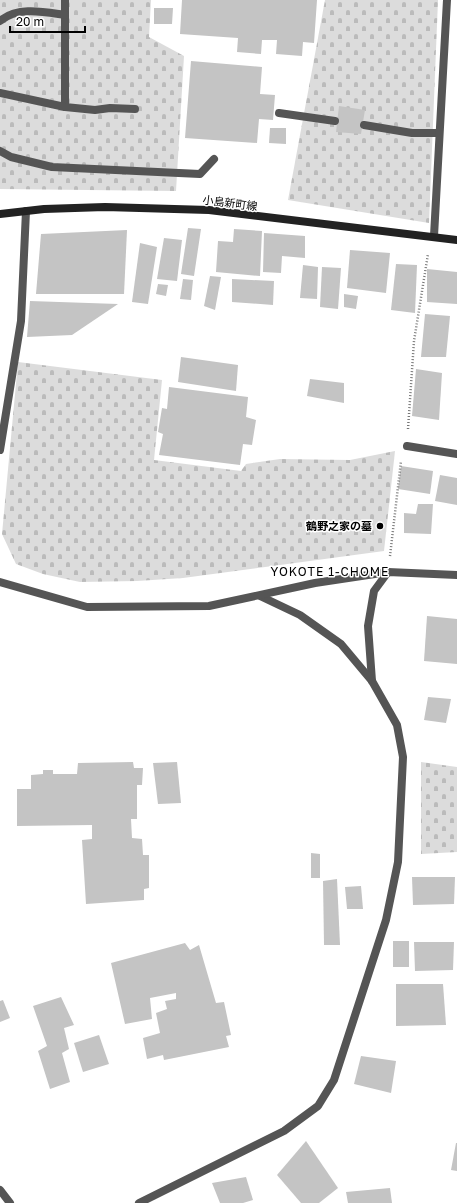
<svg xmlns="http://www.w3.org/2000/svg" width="457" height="1203" viewBox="0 0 457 1203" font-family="'Golos Text','Noto Sans JP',sans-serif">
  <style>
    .cemetery { fill: url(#cemetery-stones) }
    .building { fill: #c4c4c4 }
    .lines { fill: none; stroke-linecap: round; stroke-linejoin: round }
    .path { stroke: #777; stroke-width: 2.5; stroke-dasharray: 1 2; stroke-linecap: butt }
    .service { stroke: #555; stroke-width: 8 }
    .minor { stroke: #555; stroke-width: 8 }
    .tertiary { stroke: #555; stroke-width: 8 }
    .secondary { stroke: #222; stroke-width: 8 }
    .poi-dot { fill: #000; stroke: #fff; stroke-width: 1.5 }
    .labels { text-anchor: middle; stroke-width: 3; stroke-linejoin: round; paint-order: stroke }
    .street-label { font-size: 11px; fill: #000; stroke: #fff }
    .poi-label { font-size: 11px; font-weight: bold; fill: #000; stroke: #fff; text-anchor: end }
    .neighbourhood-label { font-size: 12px; letter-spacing: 1px; fill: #000; stroke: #fff }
  </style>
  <defs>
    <pattern id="cemetery-stones" width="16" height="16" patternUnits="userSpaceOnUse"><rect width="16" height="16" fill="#dcdcdc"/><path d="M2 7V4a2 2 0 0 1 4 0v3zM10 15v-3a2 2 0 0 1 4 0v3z" fill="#bbb"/></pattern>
  </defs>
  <rect width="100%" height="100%" fill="#fff"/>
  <!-- cemetery -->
  <g class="cemetery">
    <polygon points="0,0 151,0 149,37 184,56 176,191 0,189"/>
    <polygon points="325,0 438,0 429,223 288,200"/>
    <polygon points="18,362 162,380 154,460 241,471 246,464 280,459 350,460 395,451 384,551 183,578 137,581 80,582 43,574 16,564 2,534"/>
    <polygon points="421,762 457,767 457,852 421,854"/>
  </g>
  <!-- building -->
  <g class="building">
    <polygon points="182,0 317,0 314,43 303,42 302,56 276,54 277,40 262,40 261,54 237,52 238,38 180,34"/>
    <polygon points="154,8 173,8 172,24 154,24"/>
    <polygon points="191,61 262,67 260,94 275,95 273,120 259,119 257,143 185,138"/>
    <polygon points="339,106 365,110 361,134 336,132"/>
    <polygon points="270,128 286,128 286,144 269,143"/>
    <polygon points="188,228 201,229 194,276 181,274"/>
    <polygon points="234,229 262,231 260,276 216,272 218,241 233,242"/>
    <polygon points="127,230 124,294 36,294 41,234"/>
    <polygon points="264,233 305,236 305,258 282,256 281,273 263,272"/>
    <polygon points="164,238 182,240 177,281 157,279"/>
    <polygon points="140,243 157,247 148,304 132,302"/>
    <polygon points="350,250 390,253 386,293 347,288"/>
    <polygon points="396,264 417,265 415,313 391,310"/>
    <polygon points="303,265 318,267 317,299 300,298"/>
    <polygon points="322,267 341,268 338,309 320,307"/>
    <polygon points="427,269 457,272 457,304 427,302"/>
    <polygon points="210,276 221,277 215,310 204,306"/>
    <polygon points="183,279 193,280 191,300 180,299"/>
    <polygon points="232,279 274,281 273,305 232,302"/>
    <polygon points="158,284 168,285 166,296 156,294"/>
    <polygon points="344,294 358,296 356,309 344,307"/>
    <polygon points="30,301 118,304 72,335 27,337"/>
    <polygon points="425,314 450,316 446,357 421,357"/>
    <polygon points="181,357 238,365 236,391 178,382"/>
    <polygon points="416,369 442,373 439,420 412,416"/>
    <polygon points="310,379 344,383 344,403 307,396"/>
    <polygon points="169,387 248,397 246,417 256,420 252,445 243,444 240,465 159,455 163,434 158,432 162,408 167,409"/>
    <polygon points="401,466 433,471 430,494 398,489"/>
    <polygon points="440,475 457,478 457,505 435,501"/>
    <polygon points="418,504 433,504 431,534 404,533 404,513 416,514"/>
    <polygon points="427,616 457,619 457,664 424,661"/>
    <polygon points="428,697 451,699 446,723 424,720"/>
    <polygon points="133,762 134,768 143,768 142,785 137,785 137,819 131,819 132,838 142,839 143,855 149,855 149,888 144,889 144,900 86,904 82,840 92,839 92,825 17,826 17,789 31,789 31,775 43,774 43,770 53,770 53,774 77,774 78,763"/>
    <polygon points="177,762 181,803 158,804 153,763"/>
    <polygon points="311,853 320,854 320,878 311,878"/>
    <polygon points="412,877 455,877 454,904 413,905"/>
    <polygon points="337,879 340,945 324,945 323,881"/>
    <polygon points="361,886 363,909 347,909 345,887"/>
    <rect x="393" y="941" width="16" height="26"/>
    <polygon points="414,942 454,942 453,970 415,971"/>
    <polygon points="185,943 190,950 199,945 216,1003 224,1002 231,1035 226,1036 229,1047 164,1060 163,1055 147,1059 143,1038 160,1033 156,1013 167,1009 165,1001 176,999 176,993 150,998 152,1019 125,1024 111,963"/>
    <polygon points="396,984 443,984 446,1025 396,1026"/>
    <polygon points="61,997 74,1025 64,1028 69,1049 62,1053 70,1082 50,1089 38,1051 47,1046 33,1006"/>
    <polygon points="3,1000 10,1018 0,1022 0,1001"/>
    <polygon points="99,1035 109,1064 83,1072 74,1043"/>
    <polygon points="361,1056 396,1061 391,1093 354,1084"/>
    <polygon points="306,1141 338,1188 319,1203 301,1203 277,1175"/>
    <polygon points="456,1143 457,1143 457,1171 451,1170"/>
    <polygon points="246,1177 253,1200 243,1203 220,1203 212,1183"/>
    <polygon points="390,1188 392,1203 348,1203 346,1192"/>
  </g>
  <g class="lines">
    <!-- path -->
    <g class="path">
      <polyline points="408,429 414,341 428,254"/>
      <polyline points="390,556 401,461"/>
    </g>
    <!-- service -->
    <g class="service">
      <polyline points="65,0 65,107"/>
      <path d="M0,21C18,6 44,12 65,15"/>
      <polyline points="0,93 65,107 95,110 110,108 135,109"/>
      <polyline points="279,113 335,121"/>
      <polyline points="364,125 412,133 439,133"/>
      <polyline points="0,151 11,157 52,167 200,174 214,159"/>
      <polyline points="372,681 368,626 374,591 388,572"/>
    </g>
    <!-- minor -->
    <g class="minor">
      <polyline points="434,236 447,0"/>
      <polyline points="407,446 457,454"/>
      <polyline points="0,450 21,321 26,211"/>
      <polyline points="0,1190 10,1203"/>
      <polyline points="139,1203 284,1131 318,1106 334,1080 386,920 398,862 403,757 397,725 372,681 341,644 300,615 260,596"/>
    </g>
    <!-- tertiary -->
    <polyline class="tertiary" points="0,582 87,607 209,606 315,583 388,572 457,575"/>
    <!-- secondary -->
    <polyline class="secondary" points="0,214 44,209 105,207 209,210 457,240"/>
  </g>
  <!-- markers -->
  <circle class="poi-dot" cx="380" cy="526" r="4"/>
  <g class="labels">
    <!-- street labels -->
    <g class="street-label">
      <text transform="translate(230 203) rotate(7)" y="4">小島新町線</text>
    </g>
    <!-- poi labels -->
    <g class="poi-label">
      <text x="372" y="530">鶴野之家の墓</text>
    </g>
    <!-- neighbourhood labels -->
    <g class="neighbourhood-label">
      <text x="330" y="576">YOKOTE 1-CHOME</text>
    </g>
  </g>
  <!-- scale -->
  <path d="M10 26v6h75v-6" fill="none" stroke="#000000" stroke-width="2"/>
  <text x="16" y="26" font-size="12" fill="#000000" stroke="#ffffff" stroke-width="3" paint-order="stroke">20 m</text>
</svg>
